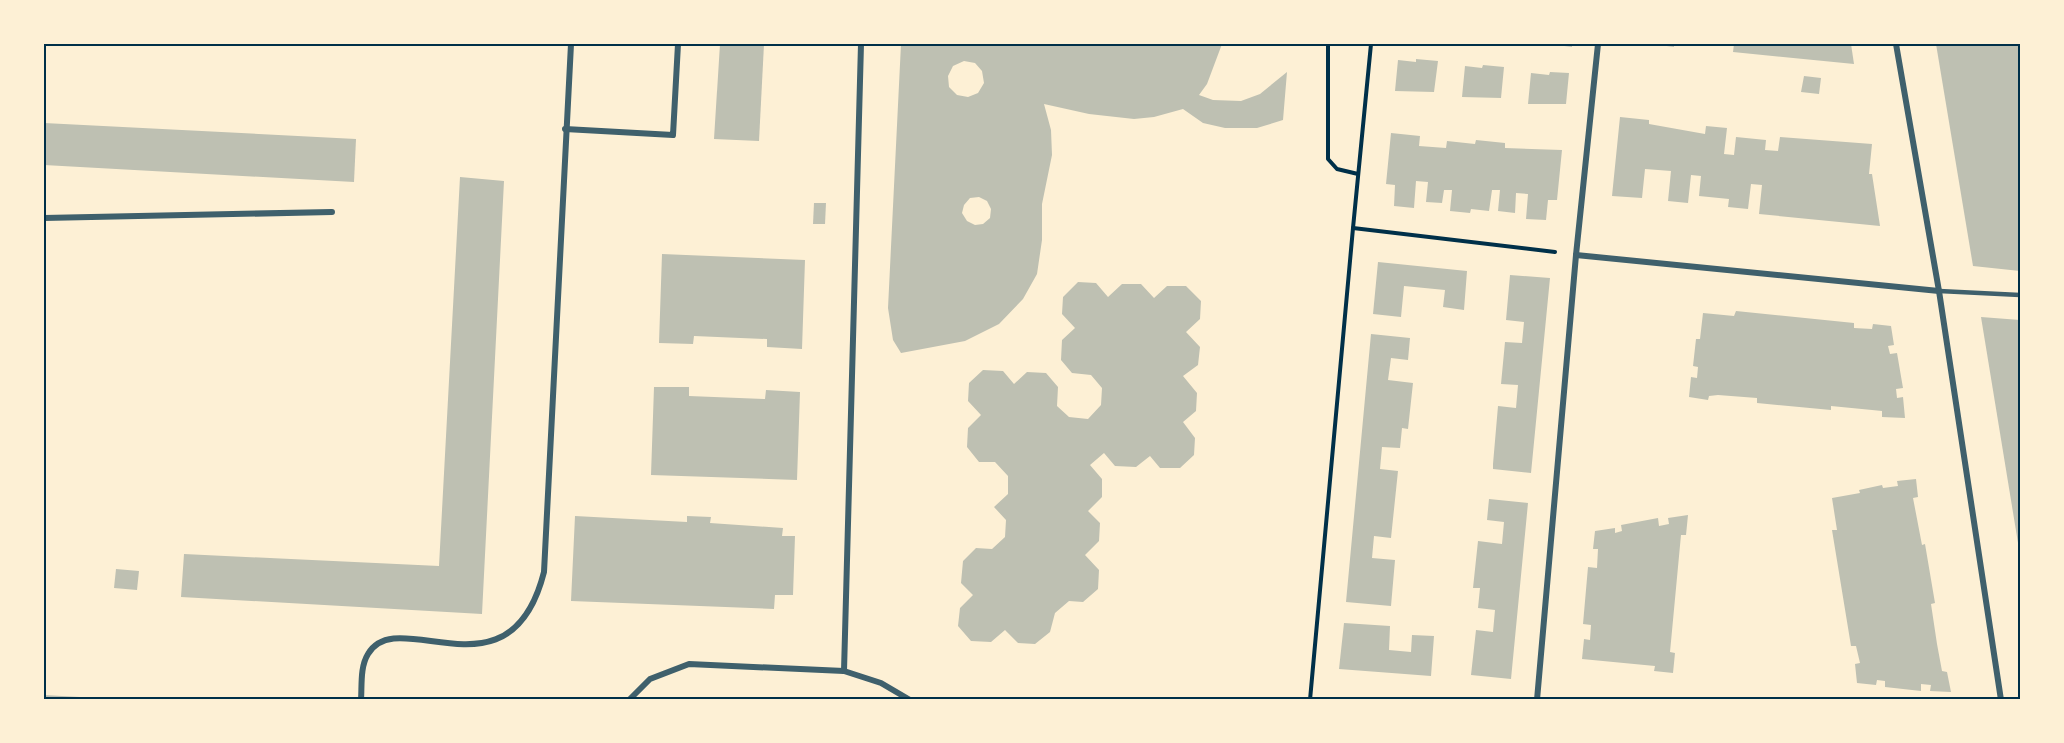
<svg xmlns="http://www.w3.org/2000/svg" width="2064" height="743" viewBox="0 0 2064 743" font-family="'Source Sans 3',sans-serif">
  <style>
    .building { fill: #bec0b2; fill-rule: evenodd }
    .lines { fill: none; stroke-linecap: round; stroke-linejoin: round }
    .path { stroke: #003049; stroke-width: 4 }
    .service { stroke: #3f606c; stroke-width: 4.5 }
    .minor { stroke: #3f606c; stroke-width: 6 }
    .neatline { fill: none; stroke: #003049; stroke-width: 2 }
  </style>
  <rect width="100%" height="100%" fill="#fdf0d5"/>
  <!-- building -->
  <g class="building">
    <polygon points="720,44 764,44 759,141 714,139"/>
    <path d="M901,44H1222L1207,84L1199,95L1213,100L1241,101L1260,94L1287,72L1283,120L1257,128H1225L1203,123L1183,109L1154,117L1134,119L1089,114L1044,104L1051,130L1052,155L1042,204V240L1037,274L1023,299L999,324L965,341L901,353L893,340L888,308ZM964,61L975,63L982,71L984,83L978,93L968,97L957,95L949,87L948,76L953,66ZM979,197L987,201L991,209L990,218L983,224L975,225L967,221L962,213L964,205L970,198Z"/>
    <polygon points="1549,44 1572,44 1572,47"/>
    <polygon points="1652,44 1674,44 1674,47"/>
    <polygon points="1734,44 1851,44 1854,64 1733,52"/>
    <polygon points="1936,44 2019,44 2020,271 1973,266"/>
    <polygon points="1416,59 1438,61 1434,92 1395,91 1398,60 1416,62"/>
    <polygon points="1483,65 1504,67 1501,98 1462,97 1465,66 1482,68"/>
    <polygon points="1550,72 1569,73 1566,104 1528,104 1531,73 1549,75"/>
    <polygon points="1804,76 1821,78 1819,94 1801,92"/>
    <polygon points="1620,117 1649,120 1649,124 1705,134 1706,126 1727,128 1724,154 1734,155 1736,137 1766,140 1765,150 1778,151 1780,137 1872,144 1869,174 1872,174 1880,226 1759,214 1762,185 1751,184 1748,209 1728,207 1729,199 1699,196 1701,176 1691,175 1688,203 1668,201 1671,171 1645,169 1642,198 1612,196"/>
    <polygon points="44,123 356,139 354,182 44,165"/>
    <polygon points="1391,133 1420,136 1419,146 1446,148 1447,141 1475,144 1476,140 1505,143 1505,148 1562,150 1557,200 1548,200 1546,220 1526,219 1528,194 1516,193 1515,213 1498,211 1500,190 1492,190 1489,211 1471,209 1470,213 1450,211 1452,190 1444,190 1442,203 1426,202 1428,182 1416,181 1414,208 1394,206 1395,185 1386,184"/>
    <polygon points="460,177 504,181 482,614 181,597 184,554 439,566"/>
    <polygon points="814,203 826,203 825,224 813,224"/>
    <polygon points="662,254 805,260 802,349 767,347 767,339 694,336 693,344 659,343"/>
    <polygon points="1378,262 1467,271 1464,310 1443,307 1445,290 1404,286 1401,317 1373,314"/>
    <polygon points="1510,275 1550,278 1531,473 1493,469 1493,464 1498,406 1516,408 1518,385 1501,384 1505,342 1522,343 1524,322 1506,320"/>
    <polygon points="1078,282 1096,283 1108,297 1122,284 1141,284 1154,298 1167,286 1186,286 1201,301 1200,319 1186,332 1200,347 1198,365 1183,376 1197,393 1196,411 1183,422 1195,438 1194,455 1180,468 1160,468 1150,456 1136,467 1115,466 1104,453 1090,465 1102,479 1102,497 1088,511 1100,523 1099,541 1085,555 1099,570 1098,589 1083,602 1069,601 1055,613 1050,632 1035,644 1018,643 1005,630 991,642 971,641 958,626 960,608 973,595 961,583 963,561 976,548 992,549 1005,537 1006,520 994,507 1008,494 1008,476 995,462 979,462 967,447 968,428 981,415 968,401 969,383 983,370 1003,371 1014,384 1027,372 1046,373 1058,387 1057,406 1069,417 1088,419 1101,405 1102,388 1091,375 1072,373 1061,360 1062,340 1075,328 1062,314 1063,297"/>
    <polygon points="1736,311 1854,323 1854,328 1872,329 1873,324 1891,326 1894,345 1888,346 1890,354 1897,353 1903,388 1896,389 1897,398 1903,397 1905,418 1882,417 1882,411 1872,410 1831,406 1831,410 1757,403 1757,398 1718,395 1709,396 1708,400 1689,397 1691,377 1697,378 1698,367 1693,366 1696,339 1700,339 1703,313 1734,316"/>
    <polygon points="1981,317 2020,320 2020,549 2019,549"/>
    <polygon points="1371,334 1410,338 1408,360 1391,358 1388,380 1413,383 1408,429 1402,428 1400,448 1382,447 1380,469 1398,471 1391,538 1374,536 1372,558 1395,560 1391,606 1346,602"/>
    <polygon points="654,387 689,387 689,396 765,399 766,390 800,392 797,480 651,475"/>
    <polygon points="1916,479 1918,497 1913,498 1922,545 1925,544 1935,603 1931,604 1937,644 1942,671 1947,672 1951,692 1930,691 1931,685 1921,684 1921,691 1885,687 1885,681 1877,680 1876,685 1857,683 1855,664 1860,663 1856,646 1851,646 1832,530 1837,530 1832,498 1860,493 1859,490 1882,485 1883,488 1898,486 1897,481"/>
    <polygon points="1489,499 1528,503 1511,679 1471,675 1476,630 1493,632 1495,610 1478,608 1480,588 1473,588 1478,541 1502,544 1504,522 1487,520"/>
    <polygon points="1688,515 1686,535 1681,535 1670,652 1675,653 1673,673 1654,671 1655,666 1582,659 1584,639 1590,640 1591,625 1583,624 1588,567 1597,568 1598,549 1593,549 1595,531 1615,528 1615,533 1622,531 1621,525 1658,518 1659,526 1669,524 1668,518"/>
    <polygon points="575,516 687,522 687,516 711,517 710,523 783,528 782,536 795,536 793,595 775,595 774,609 571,601"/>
    <polygon points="116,569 139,571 137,590 114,588"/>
    <polygon points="1344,623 1390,626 1389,650 1411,652 1412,635 1434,636 1431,676 1339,669"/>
    <polygon points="44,695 98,698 98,699 44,699"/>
  </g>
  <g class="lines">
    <!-- path -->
    <g class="path">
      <polyline points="1328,44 1328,159 1337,169 1358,174"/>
      <polyline points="1353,228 1371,44"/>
      <polyline points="1310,700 1353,228 1555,252"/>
    </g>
    <!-- service -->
    <polyline class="service" points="1939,291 2020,295"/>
    <!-- minor -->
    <g class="minor">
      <polyline points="1896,44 1939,291 2001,700"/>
      <polyline points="565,129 673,135 678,44"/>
      <polyline points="44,218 332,212"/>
      <polyline points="1576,255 1939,291"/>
      <polyline points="844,671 861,44"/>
      <path d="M361,700C362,685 360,667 368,654C398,602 510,706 544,572L571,44"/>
      <polyline points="629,700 650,679 689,664 844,671 881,683 910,700"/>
      <polyline points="1537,700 1576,255 1598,44"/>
    </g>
  </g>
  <!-- border -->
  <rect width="2064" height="743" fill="none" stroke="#fdf0d5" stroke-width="90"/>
  <rect x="45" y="45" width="1974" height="653" class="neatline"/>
</svg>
